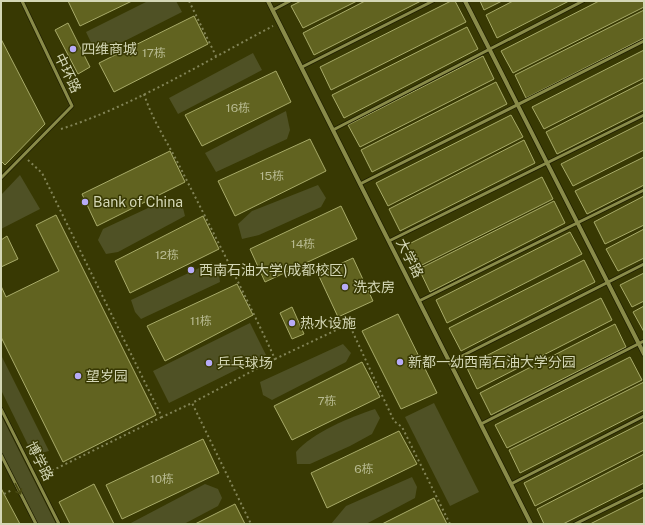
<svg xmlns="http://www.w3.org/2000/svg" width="645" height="525" viewBox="0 0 645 525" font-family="'Public Sans','Noto Sans SC',sans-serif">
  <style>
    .green { fill: #4f5125 }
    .building { fill: #616320; stroke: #a8ab69 }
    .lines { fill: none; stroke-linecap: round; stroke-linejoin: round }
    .lane-casing { stroke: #1f1f00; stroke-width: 4.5 }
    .street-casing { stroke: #1f1f00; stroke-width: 5.5 }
    .path { stroke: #828457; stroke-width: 2; stroke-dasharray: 2 3; stroke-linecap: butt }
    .lane { stroke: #898b49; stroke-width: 3 }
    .street { stroke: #898b49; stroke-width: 4 }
    .oneway { stroke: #484911 }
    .poi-dot { fill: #b7abf8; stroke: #383903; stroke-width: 1.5 }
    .labels { text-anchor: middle; stroke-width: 3; stroke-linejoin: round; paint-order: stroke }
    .number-label { font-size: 12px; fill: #b7ba90 }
    .poi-label { font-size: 14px; fill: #d4d7b6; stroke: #383903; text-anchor: start }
    .street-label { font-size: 14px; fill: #d4d7b6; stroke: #383903 }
  </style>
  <rect width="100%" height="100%" fill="#383903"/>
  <!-- green -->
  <g class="green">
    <polygon points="148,1 176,1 182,12 97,55 86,32"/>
    <polygon points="253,53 262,70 178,114 169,98"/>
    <polygon points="286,111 290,130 287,139 216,172 205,153"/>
    <polygon points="20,175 40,209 1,229 1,195"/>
    <polygon points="318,185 326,198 321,207 259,235 242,239 238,224 252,211"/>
    <polygon points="176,199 183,208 185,216 118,252 106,254 98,240 103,229 163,201"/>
    <polygon points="212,262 218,268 220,282 141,319 135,312 131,300"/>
    <polygon points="250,323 266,355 169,403 153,371"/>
    <polygon points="343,344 351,353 346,362 272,400 263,395 260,382"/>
    <polygon points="1,355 49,451 33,455 1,390"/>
    <polygon points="434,403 479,492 450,506 405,417"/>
    <path d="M375,409L380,418L372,434L350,446L310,464H297L296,452C313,432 351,417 375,409Z"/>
    <polygon points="1,415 56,524 36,524 1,454"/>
    <polygon points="412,477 417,487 415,498 366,524 331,524 346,506"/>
    <polygon points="205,484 218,489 222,498 218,506 184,524 129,524"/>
  </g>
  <!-- building -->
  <g class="building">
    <polygon points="68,1 132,1 80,26"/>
    <polygon points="301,1 357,1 303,28 291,6"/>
    <polygon points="365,1 421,1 314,55 303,33"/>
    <polygon points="451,1 455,1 466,22 331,90 320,67"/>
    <polygon points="480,1 502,1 484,10"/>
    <polygon points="513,1 569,1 497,38 486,15"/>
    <polygon points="599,1 644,1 644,7 513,73 501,51"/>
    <polygon points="644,10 644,38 526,98 515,75"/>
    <polygon points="194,16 208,44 114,92 99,63"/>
    <polygon points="68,23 90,67 78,74 55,30"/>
    <polygon points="467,27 478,49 344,118 332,95"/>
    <polygon points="1,39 45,124 5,165 1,161"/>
    <polygon points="644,50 644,78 544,129 532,107"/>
    <polygon points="483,56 494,79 360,147 348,125"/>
    <polygon points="276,71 291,102 202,146 185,115"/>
    <polygon points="496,82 507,104 372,172 361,150"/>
    <polygon points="644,82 644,110 557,154 546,132"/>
    <polygon points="511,115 523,137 388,206 376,183"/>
    <polygon points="644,122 644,150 573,186 561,164"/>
    <polygon points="310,139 326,171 235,216 218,181"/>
    <polygon points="524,140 535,163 400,231 389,209"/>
    <polygon points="170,151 185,182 97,226 82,194"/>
    <polygon points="644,157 644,185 587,214 575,191"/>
    <polygon points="542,177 553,199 418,267 407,245"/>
    <polygon points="644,196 644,225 605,244 594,222"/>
    <polygon points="554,201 565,223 430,292 419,269"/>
    <polygon points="341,206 357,239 265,282 250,249"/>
    <polygon points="56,215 156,415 63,462 1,337 1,286 6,297 59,271 36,225"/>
    <polygon points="203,216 219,249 130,293 115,261"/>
    <polygon points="644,229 644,258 618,271 606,249"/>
    <polygon points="570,232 582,254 447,323 436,300"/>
    <polygon points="7,236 18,259 1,267 1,240"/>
    <polygon points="353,258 373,301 338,317 318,274"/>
    <polygon points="584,260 595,282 461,351 449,328"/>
    <polygon points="644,273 644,301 632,307 620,285"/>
    <polygon points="237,284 253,315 165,361 147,326"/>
    <polygon points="601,298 612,320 477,389 466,366"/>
    <polygon points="644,306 644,332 633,312"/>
    <polygon points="292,307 304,334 292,339 280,313"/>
    <polygon points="398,314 437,393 401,409 362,331"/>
    <polygon points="615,324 626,347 491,415 480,393"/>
    <polygon points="630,357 642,380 507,448 495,425"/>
    <polygon points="362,362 380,397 292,440 274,406"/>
    <polygon points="644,382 644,410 520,473 509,450"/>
    <polygon points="644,422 644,450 535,506 524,483"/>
    <polygon points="399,431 417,464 327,508 311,473"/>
    <polygon points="203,439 219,473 122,519 106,485"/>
    <polygon points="644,454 644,483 563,524 544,524 537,509"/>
    <polygon points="94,484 114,524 70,524 59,502"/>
    <polygon points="1,488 4,494 20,524 1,524"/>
    <polygon points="644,497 644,524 590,524"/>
    <polygon points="434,498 447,524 382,524"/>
    <polygon points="235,504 245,524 195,524"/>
  </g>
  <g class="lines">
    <defs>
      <g id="lane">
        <polyline points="273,10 290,1"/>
        <polyline points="302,67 433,1"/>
        <polyline points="333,130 583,1"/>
        <polyline points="1,178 72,106 22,1"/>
        <polyline points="360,184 644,41"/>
        <polyline points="389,241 644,115"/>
        <polyline points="419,301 644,190"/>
        <polyline points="450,362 644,264"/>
        <polyline points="1,409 59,524"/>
        <polyline points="481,424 644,341"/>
        <polyline points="1,455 36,524"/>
        <polyline points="511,484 644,416"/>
        <polyline points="575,524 644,490"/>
      </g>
      <g id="street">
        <polyline points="268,1 531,524"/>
        <polyline points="465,1 644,354"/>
      </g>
    </defs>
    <!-- lane casing -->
    <use href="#lane" class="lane-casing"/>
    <!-- street casing -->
    <use href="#street" class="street-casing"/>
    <!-- path -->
    <g class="path">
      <polyline points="189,1 216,56"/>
      <path d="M144,94C153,122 170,146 183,173C214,234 246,296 275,359L192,403"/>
      <path d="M61,129C135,105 204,62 273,26"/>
      <polyline points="28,160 42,173 162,417 192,403 251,524"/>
      <polyline points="275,359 349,324 394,421 402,427 450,524"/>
      <polyline points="43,475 162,417"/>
      <polyline points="4,494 12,490"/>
    </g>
    <!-- lane -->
    <use href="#lane" class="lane"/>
    <!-- street -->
    <use href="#street" class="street"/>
  </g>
  <!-- one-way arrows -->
  <defs><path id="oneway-shaft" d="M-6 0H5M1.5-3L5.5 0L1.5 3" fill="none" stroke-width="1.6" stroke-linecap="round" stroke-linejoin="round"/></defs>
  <use class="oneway" href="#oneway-shaft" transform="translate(18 489) rotate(63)"/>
  <!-- markers -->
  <g class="poi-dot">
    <circle cx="73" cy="49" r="4"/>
    <circle cx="85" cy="202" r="4"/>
    <circle cx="191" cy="270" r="4"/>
    <circle cx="345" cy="287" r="4"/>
    <circle cx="292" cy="323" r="4"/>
    <circle cx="400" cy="362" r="4"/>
    <circle cx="209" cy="363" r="4"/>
    <circle cx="78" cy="376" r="4"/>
  </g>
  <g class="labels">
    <!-- number labels -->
    <g class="number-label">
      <text x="154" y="57">17栋</text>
      <text x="238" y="112">16栋</text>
      <text x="272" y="180">15栋</text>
      <text x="303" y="248">14栋</text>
      <text x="167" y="259">12栋</text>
      <text x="201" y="325">11栋</text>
      <text x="327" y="405">7栋</text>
      <text x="364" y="473">6栋</text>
      <text x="162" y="483">10栋</text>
    </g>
    <!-- poi labels -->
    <g class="poi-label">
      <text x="81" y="54">四维商城</text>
      <text x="93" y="207">Bank of China</text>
      <text x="199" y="275">西南石油大学(成都校区)</text>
      <text x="353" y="292">洗衣房</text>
      <text x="300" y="328">热水设施</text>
      <text x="408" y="367">新都一幼西南石油大学分园</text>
      <text x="217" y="368">乒乓球场</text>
      <text x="86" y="381">望岁园</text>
    </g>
    <!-- street labels -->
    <g class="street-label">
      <text transform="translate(68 73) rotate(64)" y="5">中环路</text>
      <text transform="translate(410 258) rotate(63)" y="5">大学路</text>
      <text transform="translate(40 461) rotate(63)" y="5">博学路</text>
    </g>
  </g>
  <!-- border -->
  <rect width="645" height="525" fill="none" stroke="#d4d7b6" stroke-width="4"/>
</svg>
